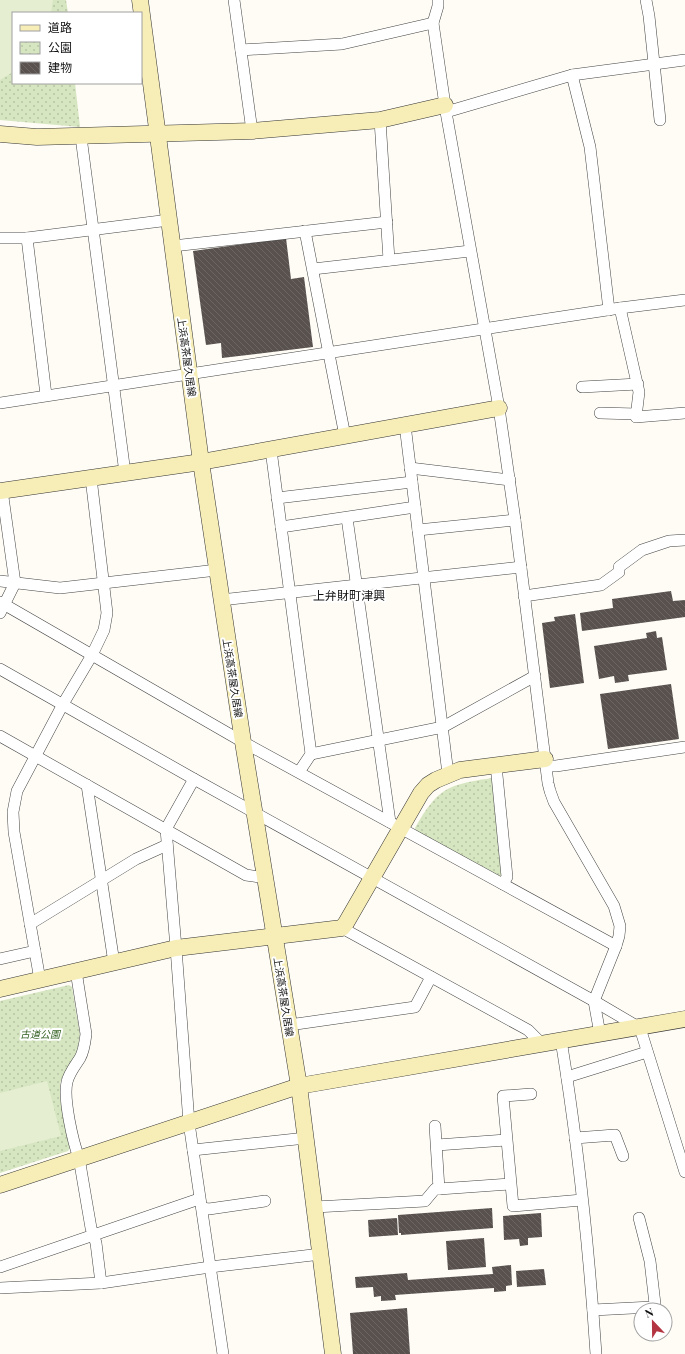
<svg xmlns="http://www.w3.org/2000/svg" width="685" height="1354" viewBox="0 0 685 1354" font-family="'Playfair Display','Noto Sans JP',serif">
  <style>
    .park { fill: url(#park-dots) }
    .pitch { fill: #e6eed2 }
    .building { fill: url(#building-back-hatch) }
    .lines { fill: none; stroke-linecap: round; stroke-linejoin: round }
    .street-casing { stroke: #444; stroke-width: 12 }
    .secondary-casing { stroke: #333; stroke-width: 17 }
    .street { stroke: #fff; stroke-width: 11 }
    .secondary { stroke: #f7edb7; stroke-width: 16 }
    .labels { text-anchor: middle; stroke-width: 4; stroke-linejoin: round; paint-order: stroke }
    .street-label { font-size: 10px; fill: #111; stroke: #fff }
    .park-label { font-size: 10px; font-style: italic; fill: #366326; stroke: #fff }
    .quarter-label { font-size: 12px; fill: #111; stroke: #fff }
  </style>
  <defs>
    <pattern id="park-dots" width="8" height="8" patternUnits="userSpaceOnUse"><rect width="8" height="8" fill="#d6e6c1"/><path d="M2 2h.1M6 6h.1" fill="none" stroke="#b7c4a5" stroke-width="1.8" stroke-linecap="round"/></pattern>
    <pattern id="building-back-hatch" width="6" height="6" patternUnits="userSpaceOnUse"><rect width="6" height="6" fill="#58514e"/><path d="M-1 5l2 2M0 0l6 6M5-1l2 2" fill="none" stroke="#6b6663"/></pattern>
  </defs>
  <rect width="100%" height="100%" fill="#fefcf5"/>
  <!-- park -->
  <g class="park">
    <polygon points="0,0 66,0 68,13 13,13 13,83 75,83 80,127 0,120"/>
    <path d="M492,778L505,874L500,876L416,831L415,828C438,787 448,785 492,778Z"/>
    <polygon points="69,985 72,987 80,1035 77,1051 60,1083 60,1099 70,1148 68,1151 0,1173 0,1001"/>
  </g>
  <!-- pitch -->
  <g class="pitch">
    <polygon points="0,0 53,0 51,13 13,13 13,72 0,80"/>
    <polygon points="47,1081 61,1136 0,1151 0,1093"/>
  </g>
  <!-- building -->
  <g class="building">
    <polygon points="286,238 291,279 304,277 313,347 222,358 221,343 206,345 193,251"/>
    <polygon points="671,591 673,601 685,600 685,617 582,631 580,613 613,608 612,599"/>
    <polygon points="575,614 584,683 550,688 542,623 555,621 554,617"/>
    <polygon points="656,631 657,638 662,637 667,670 628,675 629,681 615,683 614,676 599,679 594,646 647,638 646,633"/>
    <polygon points="671,684 679,739 608,749 600,694"/>
    <polygon points="492,1208 493,1228 401,1235 401,1233 399,1233 398,1215"/>
    <polygon points="541,1213 542,1237 528,1238 528,1245 520,1246 519,1239 504,1240 503,1216"/>
    <polygon points="397,1218 398,1235 369,1237 368,1220"/>
    <polygon points="484,1238 486,1267 448,1270 446,1241"/>
    <polygon points="511,1265 512,1285 506,1286 506,1291 494,1292 494,1288 395,1295 396,1300 381,1301 381,1296 374,1297 373,1287 356,1288 355,1277 407,1273 408,1280 493,1274 492,1267"/>
    <polygon points="544,1269 546,1285 517,1287 516,1271"/>
    <polygon points="407,1308 410,1354 353,1354 350,1313"/>
  </g>
  <g class="lines">
    <defs>
      <g id="street">
        <polyline points="234,0 252,131"/>
        <polyline points="438,0 438,6 433,23 446,112 499,408 515,520 548,783 550,791 554,802 614,906 620,926 619,936 616,946 594,1001 600,1034"/>
        <polyline points="646,0 649,16 660,120"/>
        <polyline points="241,50 342,44 433,23"/>
        <polyline points="572,75 590,147 609,310"/>
        <polyline points="446,112 572,75 685,60"/>
        <polyline points="380,120 389,260"/>
        <polyline points="81,137 125,473"/>
        <polyline points="305,231 345,436"/>
        <polyline points="0,238 27,238 169,220"/>
        <polyline points="27,238 46,395"/>
        <polyline points="173,246 387,222"/>
        <polyline points="313,269 470,251"/>
        <polyline points="620,308 639,392 636,417 685,413"/>
        <polyline points="582,387 638,384"/>
        <polyline points="0,403 620,308 685,300"/>
        <polyline points="600,413 637,414"/>
        <polyline points="405,425 448,774"/>
        <polyline points="271,450 311,754 299,772"/>
        <polyline points="410,468 510,480"/>
        <polyline points="277,498 412,482"/>
        <polyline points="347,518 390,822"/>
        <polyline points="281,527 415,507"/>
        <polyline points="418,530 515,520"/>
        <polyline points="0,581 60,588 217,570"/>
        <polyline points="524,596 601,585 619,572 619,567 642,550 669,541 685,540"/>
        <polyline points="221,600 521,567"/>
        <polyline points="0,602 243,742 616,946"/>
        <polyline points="0,613 15,583 2,490"/>
        <polyline points="0,669 194,779 594,1001 640,1028 685,1172"/>
        <polyline points="0,736 246,875 266,878"/>
        <polyline points="311,754 443,727 535,676"/>
        <polyline points="496,765 507,877 503,884"/>
        <polyline points="546,766 556,766 685,747"/>
        <polyline points="194,779 166,829 176,948 189,1123 223,1354"/>
        <polyline points="87,785 114,963"/>
        <polyline points="30,924 136,859 167,845"/>
        <polyline points="342,928 528,1030 541,1043"/>
        <polyline points="0,959 35,951"/>
        <path d="M76,971L86,1034C85,1042 84,1051 80,1058C75,1066 69,1073 67,1082C63,1099 73,1142 79,1158L91,1228L96,1243L101,1283"/>
        <polyline points="40,980 14,832 13,812 17,791 63,704 92,655 104,630 107,613 91,478"/>
        <polyline points="289,1025 415,1007 431,977"/>
        <path d="M561,1040C578,1144 589,1249 596,1354"/>
        <polyline points="567,1077 647,1052"/>
        <polyline points="531,1094 503,1096 513,1206 582,1200"/>
        <polyline points="575,1138 615,1135 623,1156"/>
        <polyline points="437,1145 506,1140"/>
        <polyline points="193,1150 306,1138"/>
        <polyline points="439,1189 510,1184"/>
        <polyline points="315,1207 425,1201 435,1189 439,1189 435,1126"/>
        <polyline points="202,1208 209,1209 265,1201"/>
        <polyline points="0,1267 199,1199"/>
        <polyline points="0,1288 101,1283 210,1267 321,1254"/>
        <polyline points="593,1310 652,1307 655,1304 650,1261 639,1218"/>
      </g>
      <g id="secondary">
        <polyline points="140,0 201,462 243,742 299,1086 333,1354"/>
        <polyline points="0,134 37,137 252,131 380,120 445,105"/>
        <polyline points="0,491 201,462 499,408"/>
        <polyline points="0,989 176,948 342,928 346,923 421,793 428,785 436,780 460,770 545,759"/>
        <polyline points="0,1185 299,1086 685,1019"/>
      </g>
    </defs>
    <!-- street casing -->
    <use href="#street" class="street-casing"/>
    <!-- secondary casing -->
    <use href="#secondary" class="secondary-casing"/>
    <!-- street -->
    <use href="#street" class="street"/>
    <!-- secondary -->
    <use href="#secondary" class="secondary"/>
  </g>
  <g class="labels">
    <!-- street labels -->
    <g class="street-label">
      <text transform="translate(187 357) rotate(82)" y="4">上浜高茶屋久居線</text>
      <text transform="translate(233 678) rotate(81)" y="4">上浜高茶屋久居線</text>
      <text transform="translate(284 997) rotate(81)" y="4">上浜高茶屋久居線</text>
    </g>
    <!-- park labels -->
    <g class="park-label">
      <text x="40" y="1038">古道公園</text>
    </g>
    <!-- quarter labels -->
    <g class="quarter-label">
      <text x="349" y="600">上弁財町津興</text>
    </g>
  </g>
  <!-- legend -->
  <rect x="12" y="12" width="130" height="72" fill="#ffffff" stroke="#a0a0a0"/>
  <rect x="20" y="25" width="20" height="6" fill="#f7edb7" stroke="#a0a0a0"/>
  <text x="48" y="32" font-size="12" fill="#111111">道路</text>
  <rect x="20" y="42" width="20" height="12" fill="url(#park-dots)" stroke="#a0a0a0"/>
  <text x="48" y="52" font-size="12" fill="#111111">公園</text>
  <rect x="20" y="62" width="20" height="12" fill="url(#building-back-hatch)" stroke="#a0a0a0"/>
  <text x="48" y="72" font-size="12" fill="#111111">建物</text>
  <!-- north arrow -->
  <g transform="translate(653 1322) rotate(338)"><circle r="19" fill="#ffffff" stroke="#a0a0a0"/>
  <path d="M0-3L7 15L0 10L-7 15Z" fill="#b43542"/>
  <text y="-6" font-size="11" font-weight="bold" text-anchor="middle" fill="#111111">N</text>
  </g>
</svg>
